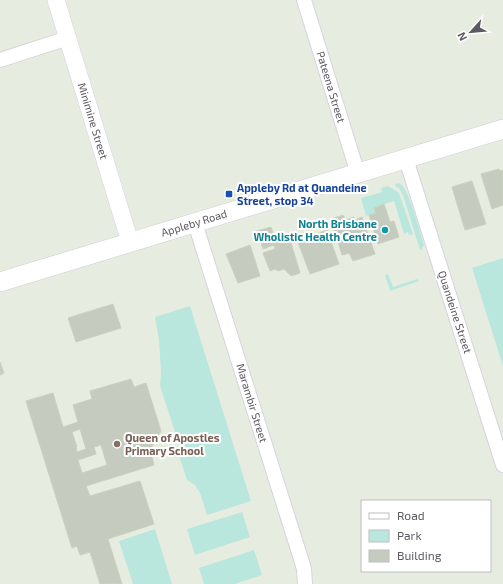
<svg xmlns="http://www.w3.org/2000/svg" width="503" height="584" viewBox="0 0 503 584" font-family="'Exo 2',sans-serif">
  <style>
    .green { fill: #bae7dd }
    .building { fill: #c5cbbf; stroke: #c8d2be; fill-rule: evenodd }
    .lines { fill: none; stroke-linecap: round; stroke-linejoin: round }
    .minor-casing { stroke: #d7d3db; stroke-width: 16 }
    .tertiary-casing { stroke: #d7d3db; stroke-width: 18 }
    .secondary-casing { stroke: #cfcbd5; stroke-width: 20 }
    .minor { stroke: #fff; stroke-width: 14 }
    .tertiary { stroke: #fff; stroke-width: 17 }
    .secondary { stroke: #fff; stroke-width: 19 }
    .transit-dot { fill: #1a4fb4; stroke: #fff; stroke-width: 1.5 }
    .culture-dot { fill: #0f9aa8; stroke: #fff; stroke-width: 1.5 }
    .education-dot { fill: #8d6e63; stroke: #fff; stroke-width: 1.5 }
    .labels { text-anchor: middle; stroke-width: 4; stroke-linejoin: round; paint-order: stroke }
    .street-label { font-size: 11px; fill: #5c5962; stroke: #fff }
    .transit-label { font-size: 11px; font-weight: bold; fill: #164399; stroke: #fff; text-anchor: start }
    .culture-label { font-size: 11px; font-weight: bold; fill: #0d838f; stroke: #fff; text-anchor: end }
    .education-label { font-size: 11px; font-weight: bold; fill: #785e54; stroke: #fff; text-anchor: start }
  </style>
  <rect width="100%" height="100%" fill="#e6ede0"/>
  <!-- green -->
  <g class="green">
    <path d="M399,183C409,187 420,233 424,245L421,250H420L403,195L399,188L396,187L395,184Z"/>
    <polygon points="388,186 399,193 413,234 409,235 408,232 404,234 394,201 375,207 376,213 366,216 361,198 382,192 381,188"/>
    <polygon points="503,258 503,366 472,268"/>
    <polygon points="388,274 393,287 417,279 419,281 390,291 385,275"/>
    <polygon points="190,306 251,501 207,515 200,493 195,485 187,480 177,449 180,447 160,386 161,373 159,340 155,317"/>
    <polygon points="242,512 250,537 195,555 187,529"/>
    <polygon points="155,529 172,584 133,584 119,541"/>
    <polygon points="254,550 262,575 235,584 204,584 199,568"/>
  </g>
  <!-- building -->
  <g class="building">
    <polygon points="499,169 500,171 503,170 503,205 492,209 481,174"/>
    <polygon points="472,181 486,224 465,230 452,187"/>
    <polygon points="384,204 390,222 394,221 399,237 378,244 369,215 376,213 374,208"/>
    <polygon points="343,215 346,220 354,217 355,220 362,217 375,254 353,261 349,253 342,255 331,219"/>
    <polygon points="271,227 275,240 273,241 274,245 263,249 257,231"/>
    <polygon points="327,230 339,264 310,274 296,237 308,233 309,237"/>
    <polygon points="289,236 300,273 291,276 284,269 278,271 275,269 270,271 263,253 275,249 273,241"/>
    <polygon points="250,245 260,276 238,283 226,254"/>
    <polygon points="113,304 121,328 76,342 68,318"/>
    <polygon points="0,362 4,373 0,375"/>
    <path d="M131,379L134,387L146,383L161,431L150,450L154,465L86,486L90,496L140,481L154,524L108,539L122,584H100L90,552L80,555L77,546L72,548L26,401L53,393L63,427L78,422L73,405L92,399L90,391ZM80,429L86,449L77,452L76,447H77L72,432ZM101,445L107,465L82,473L78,460L96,454L94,447Z"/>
  </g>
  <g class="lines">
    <defs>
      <g id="minor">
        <polyline points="304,0 358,174"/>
        <polyline points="0,60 68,38"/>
        <polyline points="406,159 503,465"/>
        <polyline points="195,223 301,559 304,569 305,584"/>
      </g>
      <polyline id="tertiary" points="56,0 130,242"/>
      <polyline id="secondary" points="0,282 503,129"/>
    </defs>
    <!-- minor casing -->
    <use href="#minor" class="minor-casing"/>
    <!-- tertiary casing -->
    <use href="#tertiary" class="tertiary-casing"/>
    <!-- secondary casing -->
    <use href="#secondary" class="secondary-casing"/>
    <!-- minor -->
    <use href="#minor" class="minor"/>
    <!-- tertiary -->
    <use href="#tertiary" class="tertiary"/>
    <!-- secondary -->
    <use href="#secondary" class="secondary"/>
  </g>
  <!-- markers -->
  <rect class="transit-dot" x="225" y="190" width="8" height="8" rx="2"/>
  <circle class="culture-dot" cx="385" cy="230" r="4"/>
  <circle class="education-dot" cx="117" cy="444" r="4"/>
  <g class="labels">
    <!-- street labels -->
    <g class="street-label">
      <text transform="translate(331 87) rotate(73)" y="4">Pateena Street</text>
      <text transform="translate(93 121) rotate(73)" y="4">Minimine Street</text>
      <text transform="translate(194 223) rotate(-17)" y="4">Appleby Road</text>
      <text transform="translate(455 312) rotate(72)" y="4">Quandeine Street</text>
      <text transform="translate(252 403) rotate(73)" y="4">Marambir Street</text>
    </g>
    <!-- transit labels -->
    <g class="transit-label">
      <text x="237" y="192">Appleby Rd at Quandeine<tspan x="237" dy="13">Street, stop 34</tspan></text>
    </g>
    <!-- culture labels -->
    <g class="culture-label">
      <text x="377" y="228">North Brisbane<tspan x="377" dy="13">Wholistic Health Centre</tspan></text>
    </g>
    <!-- education labels -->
    <g class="education-label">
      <text x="125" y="442">Queen of Apostles<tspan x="125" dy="13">Primary School</tspan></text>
    </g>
  </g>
  <!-- legend -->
  <rect x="361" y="500" width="130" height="72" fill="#ffffff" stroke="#bebdc0"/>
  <rect x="369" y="513" width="20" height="6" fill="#ffffff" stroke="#bebdc0"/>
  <text x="397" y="520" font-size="12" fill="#5c5962">Road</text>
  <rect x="369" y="530" width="20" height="12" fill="#bae7dd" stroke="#bebdc0"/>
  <text x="397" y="540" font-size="12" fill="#5c5962">Park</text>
  <rect x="369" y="550" width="20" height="12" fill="#c5cbbf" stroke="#bebdc0"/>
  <text x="397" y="560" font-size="12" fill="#5c5962">Building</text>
  <!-- north arrow -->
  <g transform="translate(471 32) rotate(243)" stroke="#ffffff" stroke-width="3" paint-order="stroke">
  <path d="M0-3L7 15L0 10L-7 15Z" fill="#5c5962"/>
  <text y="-6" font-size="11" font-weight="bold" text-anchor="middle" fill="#5c5962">N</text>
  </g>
</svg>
